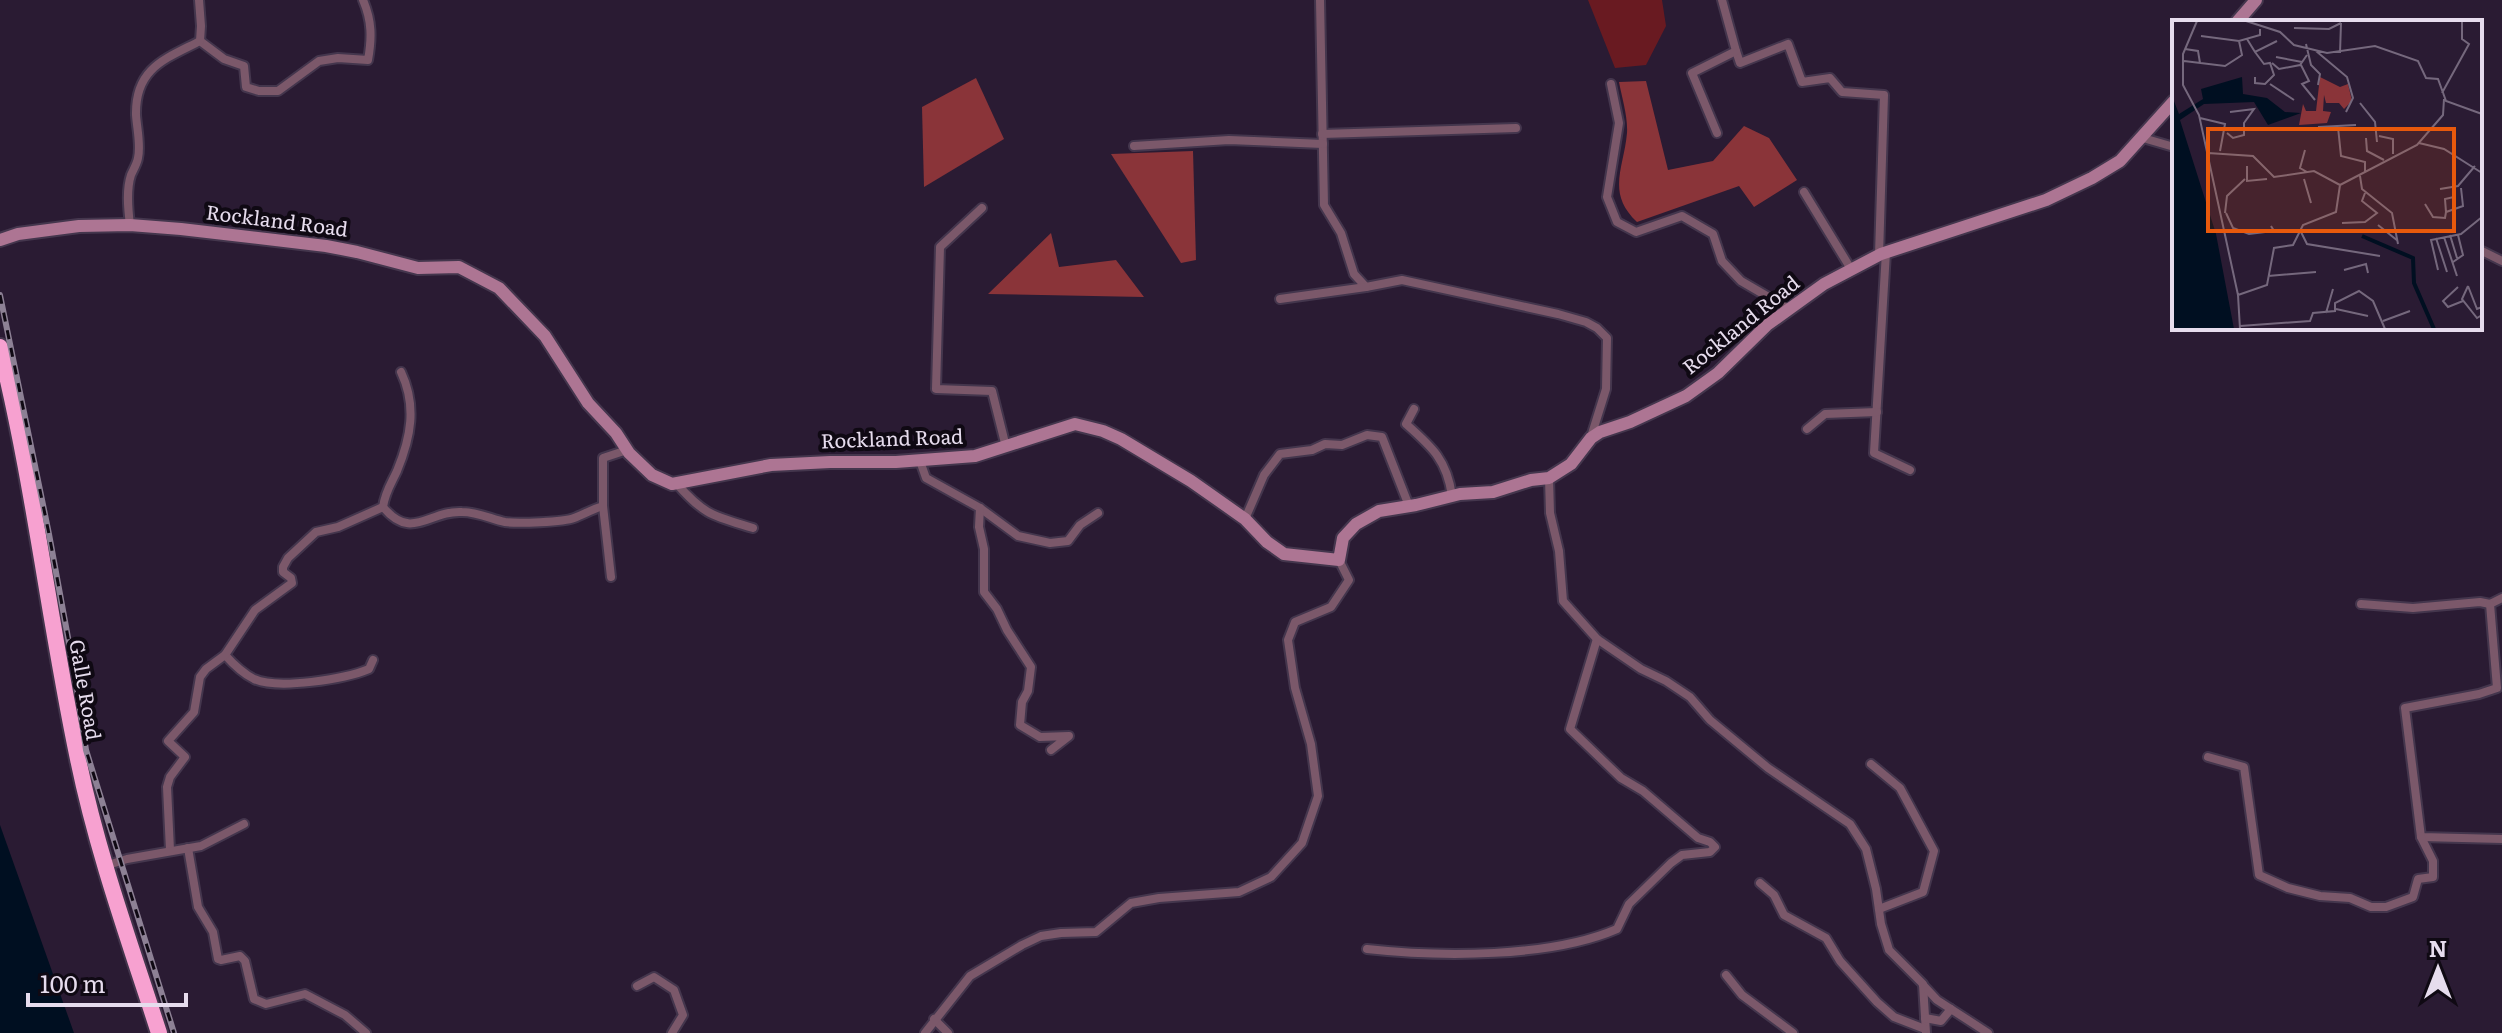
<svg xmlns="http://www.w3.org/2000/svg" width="2502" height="1033" viewBox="0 0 2502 1033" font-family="Literata,serif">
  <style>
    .green { fill: #691a21 }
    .forest { fill: #8a3439 }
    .water { fill: #000f21 }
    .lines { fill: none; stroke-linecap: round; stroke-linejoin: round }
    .street-casing { stroke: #44364d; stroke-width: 12 }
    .secondary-casing { stroke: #44364d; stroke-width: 16 }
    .highway-casing { stroke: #44364d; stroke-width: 20 }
    .street { stroke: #7b586a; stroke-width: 8 }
    .secondary { stroke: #ad7593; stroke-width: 12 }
    .highway { stroke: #f7a1d0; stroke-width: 16 }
    .rail-casing { stroke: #8d8195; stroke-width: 6 }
    .rail { stroke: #0f0913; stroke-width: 3; stroke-dasharray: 9; stroke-linecap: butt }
    .labels { text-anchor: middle; stroke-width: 8; stroke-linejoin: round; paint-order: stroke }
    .street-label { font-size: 20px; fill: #e6dced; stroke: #0f0913 }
    .inset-river { fill: none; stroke: #000f21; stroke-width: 4 }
    .inset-road { fill: none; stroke: #75687d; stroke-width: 2 }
    .view { fill: #e8590c; fill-opacity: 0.15; stroke: #e8590c; stroke-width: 4 }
    .inset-edge { fill: none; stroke: #e6dced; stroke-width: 4 }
  </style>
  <rect width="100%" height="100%" fill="#2a1b33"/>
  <!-- green -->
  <polygon class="green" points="1588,0 1662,0 1666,26 1646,65 1615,68"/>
  <!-- forest -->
  <g class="forest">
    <polygon points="976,78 1004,139 924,187 922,107"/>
    <path d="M1646,81L1668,170L1713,161L1744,126L1769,138L1797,180L1754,207L1739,186L1637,222C1606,193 1624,168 1627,133C1628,117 1622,98 1619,82Z"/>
    <polygon points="1193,151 1196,260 1181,263 1111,154"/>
    <polygon points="1051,233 1059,267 1116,260 1144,297 988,294"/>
  </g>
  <!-- water -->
  <polygon class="water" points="0,825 74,1033 0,1033"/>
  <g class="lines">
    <defs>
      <g id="street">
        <polyline points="1320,0 1324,205 1341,233 1354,274 1366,287 1402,280 1558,314 1586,322 1597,328 1607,338 1606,389 1591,437"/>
        <path d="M200,41L224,59L244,66L246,87L259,91H278L319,61L338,58L368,60C372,38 372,21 363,0"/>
        <polyline points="1736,51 1740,63 1788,44 1802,82 1830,78 1842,92 1884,95 1879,255"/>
        <polyline points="1611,84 1619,123 1607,197 1617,222 1636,232 1682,216 1713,234 1722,261 1741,281 1789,309"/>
        <polyline points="1717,133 1692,73 1736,51 1722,0"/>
        <polyline points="1322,134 1516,128"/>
        <polyline points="2143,138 2174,147"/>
        <polyline points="1134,146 1229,140 1323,144"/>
        <polyline points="1804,192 1851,269"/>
        <polyline points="982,208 940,247 936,389 992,391 1006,447"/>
        <path d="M130,225C128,209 126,190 131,175C133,170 137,164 138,158C141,145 137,129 136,115C135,68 165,59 200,41L201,26L199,0"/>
        <polyline points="2480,250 2502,261"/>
        <polyline points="1886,252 1874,453 1910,470"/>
        <polyline points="1280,299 1366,287"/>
        <path d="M401,372C417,406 411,437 397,471C391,484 385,492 383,507C412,542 429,510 462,512C478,512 491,519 505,522C517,524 564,522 574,518C584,514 593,509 603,506"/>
        <path d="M1414,409L1406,424C1432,447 1447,460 1452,496"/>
        <polyline points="1807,429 1825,414 1877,412"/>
        <polyline points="920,461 926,478 980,508 1018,536 1050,543 1068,541 1080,525 1098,513"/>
        <polyline points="1549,478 1550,513 1559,551 1563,601 1597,639 1641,669 1666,681 1690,697 1710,720 1768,768 1850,824 1866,849 1876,889 1881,924 1889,950 1923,984 1926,1033"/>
        <path d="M677,484C705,516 714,516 753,528"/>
        <polyline points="980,508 979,527 984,549 984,592 997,609 1007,630 1031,667 1028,691 1022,702 1020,725 1040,737 1069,736 1051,750"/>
        <polyline points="1245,519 1264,475 1280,454 1312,450 1325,444 1342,445 1367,435 1382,437 1409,506"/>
        <polyline points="611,577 603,506 603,458 627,450"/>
        <polyline points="2361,604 2413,608 2480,602 2490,604 2502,598"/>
        <polyline points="2490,604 2497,688 2479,694 2405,708 2421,837 2502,839"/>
        <path d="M225,655C234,665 242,673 254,679C278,690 345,679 369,669L373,660"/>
        <polyline points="2208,757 2244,767 2259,875 2288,888 2320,896 2350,898 2371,907 2386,907 2413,897 2418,879 2433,877 2433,861 2421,837"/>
        <polyline points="1871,764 1900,788 1934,851 1923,892 1879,909"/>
        <polyline points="188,848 198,907 213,932 218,959 221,960 240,956 245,961 254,999 266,1004 305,994 345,1015 366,1033"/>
        <polyline points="170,850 167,787 170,777 185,757 168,741 194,712 200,677 206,669 225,655 255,610 292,583 291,578 283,572 283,567 288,558 316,532 338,527 383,507"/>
        <polyline points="105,866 127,859 201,846 244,824"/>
        <polyline points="1760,883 1774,895 1784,915 1826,938 1840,961 1877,1002 1894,1017 1925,1029"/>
        <path d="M1367,949C1440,957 1550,958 1617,929L1629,904L1671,863L1682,855L1710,852L1715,847L1710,842L1698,838L1643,791L1621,778L1570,729L1597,639"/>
        <polyline points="1726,975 1742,995 1793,1033"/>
        <polyline points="1923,985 1937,1000 1988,1033"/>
        <polyline points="637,986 654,977 674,990 683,1015 672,1033"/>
        <polyline points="1925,1018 1941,1021 1951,1009"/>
        <polyline points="934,1019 948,1033"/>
        <polyline points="925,1033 970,976 1022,945 1041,936 1061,933 1096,932 1131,903 1159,898 1239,892 1271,877 1302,843 1318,796 1311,744 1295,688 1288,640 1295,622 1331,607 1349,580 1339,560"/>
      </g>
      <g id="secondary">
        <polyline points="2237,22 2256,0"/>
        <polyline points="0,240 18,234 79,226 130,225 181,229 326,246 357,252 418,268 459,267 499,288 545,336 588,403 616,433 629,453 652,475 672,484 771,465 830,462 896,462 975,456 1075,424 1103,431 1121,439 1191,481 1245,519 1267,542 1284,554 1339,560 1343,538 1356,524 1379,511 1416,505 1460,494 1493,492 1531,480 1549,478 1571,464 1591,438 1600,432 1630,422 1686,396 1718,373 1767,325 1824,284 1881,254 2046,200 2092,178 2120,161 2174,101"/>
      </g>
      <path id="highway" d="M0,347C34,483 49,622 78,759C97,852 130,943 159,1033"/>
    </defs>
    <!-- street casing -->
    <use href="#street" class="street-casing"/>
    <!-- secondary casing -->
    <use href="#secondary" class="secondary-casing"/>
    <!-- highway casing -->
    <use href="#highway" class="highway-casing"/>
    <!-- street -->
    <use href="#street" class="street"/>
    <!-- secondary -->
    <use href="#secondary" class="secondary"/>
    <!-- highway -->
    <use href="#highway" class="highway"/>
    <defs>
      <polyline id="rail" points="0,295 49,534 76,681 86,750 174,1033"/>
    </defs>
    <!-- rail casing -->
    <use href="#rail" class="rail-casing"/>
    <!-- rail -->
    <use href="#rail" class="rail"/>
  </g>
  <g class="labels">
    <!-- street labels -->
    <g class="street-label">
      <text transform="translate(277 221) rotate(7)" y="7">Rockland Road</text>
      <text transform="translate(1741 325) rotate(-39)" y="7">Rockland Road</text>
      <text transform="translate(892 439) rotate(-2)" y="7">Rockland Road</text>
      <text transform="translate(85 690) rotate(80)" y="7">Galle Road</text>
    </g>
  </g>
  <!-- overview -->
  <g transform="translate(2172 20)">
    <rect width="310" height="310" fill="#2a1b33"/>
    <path d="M148,57L168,67L176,64L180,81L172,89L167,83H154L152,75L151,91L159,92L155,103L127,105L131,84L134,91H144Z" fill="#8a3439"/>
    <path d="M70,57L71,74L95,78L113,92L129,93L96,105L82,82L32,84L8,100L44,214L62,309H0V76L7,94L31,79L29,69Z" fill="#000f21"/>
    <path class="inset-river" d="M190,216L241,238L242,263L262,309"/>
    <path class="inset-road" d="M25,1L11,34V65L27,95L66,275L68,309M74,1L108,12L122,25L155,33L203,26L246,41L254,58L266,59L274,81L310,94M122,8L157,9L169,3M29,16L67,21L88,15V9M75,19L83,32L105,21M134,24L139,45L148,54L146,65M13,29L26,31L28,43M144,31L175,57L181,78L174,92M83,32L92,44L98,43L102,55L93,64L83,63V57M168,33L169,3M104,37L130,42M12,41L53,46L70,35L67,21M100,43L107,49L128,45L135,35M129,45L137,61L130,64L143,80M98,64L122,80M270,73L297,24L290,19V1M188,83L203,102L205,122M28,98L53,104L48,131M166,107L169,136L193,142V152M166,107H146L184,105M55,113L61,118L72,115V103L82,89L58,92M207,116L221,119V134M194,118L195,131L212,140M247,123L272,129L310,153M133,130L128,148L135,152M36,133L81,136L102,157L142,151L168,165L245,125L271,95L272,79M75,146V161L95,159M188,156L190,169L220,193L226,224M132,159L139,183M268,169L286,166L303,146M281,169L282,177L273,179L274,192L291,186L289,168M253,184L261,197L273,198L274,192M53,193L55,176L73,159M54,193L61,208L77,214L102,211L99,206M170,203L193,202L205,193L190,181L193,173M206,205L226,221M128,210L135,224L208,236M278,215L285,238M272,217L285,256M264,218L275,252M281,242L291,235L286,215M172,250L194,244L196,253M266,250L259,220L289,214L310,197M96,256L144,252M296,266L290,279L305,298L310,295M296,266L305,289L310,287M286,267L271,281L276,287L291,281M66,275L95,265L102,228L121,225L131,205L164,192L168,165M164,289L196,296M154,293L161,269M211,301L238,291M68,306L138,301L141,293L163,291V283L187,271L201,281L213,309"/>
    <path class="view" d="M36,109H282V211H36Z"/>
    <rect width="310" height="310" class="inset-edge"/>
  </g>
  <!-- north arrow -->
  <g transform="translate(2438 969)" stroke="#0f0913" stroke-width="6" paint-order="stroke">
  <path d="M0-6L14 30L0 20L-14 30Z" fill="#e6dced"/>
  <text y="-12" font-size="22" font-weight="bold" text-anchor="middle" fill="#e6dced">N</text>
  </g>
  <!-- scale -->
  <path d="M28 993v12h158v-12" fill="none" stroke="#e6dced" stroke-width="4"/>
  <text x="40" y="993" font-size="24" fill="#e6dced" stroke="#0f0913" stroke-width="6" paint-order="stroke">100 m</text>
</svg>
